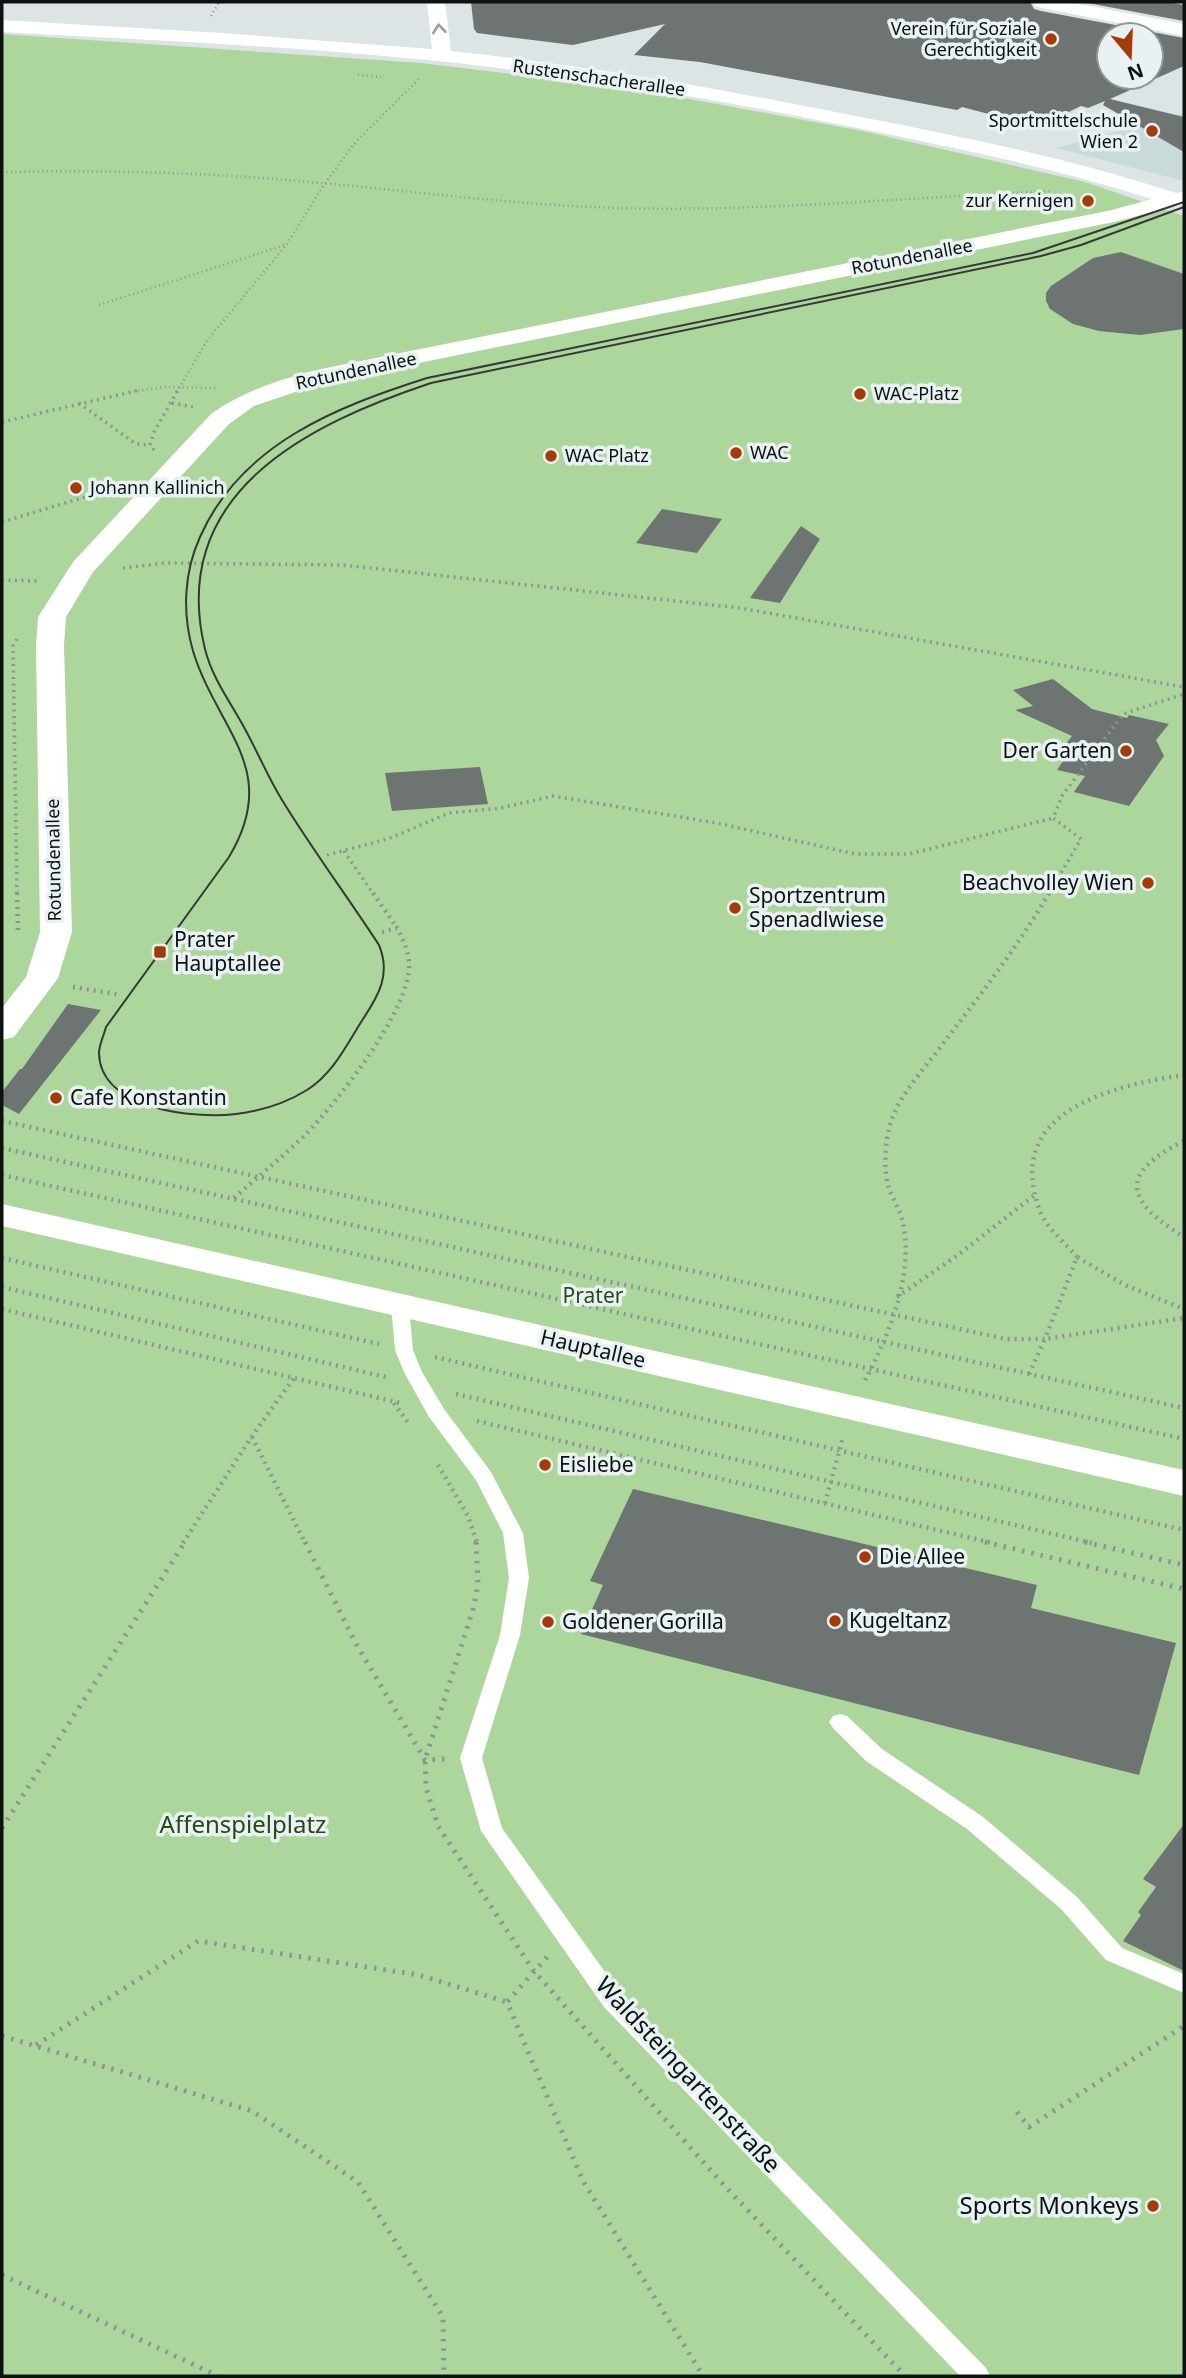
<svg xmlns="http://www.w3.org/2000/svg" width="1186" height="2378" viewBox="0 0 1186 2378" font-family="'Noto Sans',sans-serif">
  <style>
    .built { fill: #c9dadb }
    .green { fill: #add69d }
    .building { fill: #6e7471; fill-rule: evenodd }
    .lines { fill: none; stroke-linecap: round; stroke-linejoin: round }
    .path-far3 { stroke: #8e9495; stroke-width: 2.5; stroke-dasharray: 1 3.5; stroke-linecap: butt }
    .path-far2 { stroke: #8e9495; stroke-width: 3.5; stroke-dasharray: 2 4.5; stroke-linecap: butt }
    .path-far1 { stroke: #8e9495; stroke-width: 4.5; stroke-dasharray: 2 5; stroke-linecap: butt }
    .path { stroke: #8e9495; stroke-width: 5; stroke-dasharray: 2.5 7; stroke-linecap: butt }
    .service { fill: #fff; fill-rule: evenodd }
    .minor { fill: #fff; fill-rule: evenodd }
    .tram { stroke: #353939; stroke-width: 2 }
    .oneway { stroke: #9fa0a0 }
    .poi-dot { fill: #a23d0b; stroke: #e9f1f2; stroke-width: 2.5 }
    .labels { text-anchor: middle; stroke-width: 7; stroke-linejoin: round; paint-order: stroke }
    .far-poi-label { font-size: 18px; fill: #0e1111; stroke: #e9f1f2; text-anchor: start }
    .far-street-label { font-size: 18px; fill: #0e1111; stroke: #e9f1f2 }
    .poi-label { font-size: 21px; fill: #0e1111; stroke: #e9f1f2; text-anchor: start }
    .park-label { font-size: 21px; fill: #274918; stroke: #e9f1f2 }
    .street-label { font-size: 21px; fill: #0e1111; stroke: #e9f1f2 }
    .near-park-label { font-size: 24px; fill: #274918; stroke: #e9f1f2 }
    .near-street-label { font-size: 24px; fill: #0e1111; stroke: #e9f1f2 }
    .near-poi-label { font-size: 24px; fill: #0e1111; stroke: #e9f1f2; text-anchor: end }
  </style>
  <rect width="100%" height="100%" fill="#dce4e5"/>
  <!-- built -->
  <polygon class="built" points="1184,113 1184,181 1056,148"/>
  <!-- green -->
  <polygon class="green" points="2,34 421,63 630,88 863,131 1085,182 1184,216 1184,2376 2,2376"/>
  <!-- building -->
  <g class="building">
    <path d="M471,2H1030L1034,9L1041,11L1184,38V66L1110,99L1184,117V152L1103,105L1105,101L1088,108L1081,106L1054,119L1045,117L1030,125L962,107L957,110L700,62L634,55L665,24L573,45L477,33L474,29ZM1109,35H1151V77H1109Z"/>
    <polygon points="1082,2 1168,2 1184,5 1184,21"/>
    <polygon points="1121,252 1184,274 1184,329 1140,335 1099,331 1073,324 1050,309 1046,301 1046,293 1051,286 1093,258"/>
    <polygon points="662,509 722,519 697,553 636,543"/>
    <polygon points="801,526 820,539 780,603 750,598"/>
    <polygon points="1053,679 1092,709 1127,718 1129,715 1169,724 1156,740 1164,756 1129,806 1074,792 1085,776 1057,770 1063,761 1054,759 1072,736 1015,710 1033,706 1013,690"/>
    <polygon points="480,767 488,804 392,811 385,773"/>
    <polygon points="68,1004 101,1010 19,1114 2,1105 2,1092 20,1069 22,1069"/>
    <polygon points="633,1489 1037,1585 1031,1608 1176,1643 1139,1775 581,1634 603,1585 590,1581"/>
    <polygon points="1184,1824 1184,1971 1123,1941 1141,1915 1138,1912 1156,1887 1143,1879"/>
  </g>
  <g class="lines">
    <!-- path-far3 -->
    <g class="path-far3">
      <polyline points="211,16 219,2"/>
      <polyline points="358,75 381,77"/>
      <path d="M2,172C97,170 193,172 287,180C398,189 509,205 620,208C764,212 909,197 1053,191"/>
      <polyline points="99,305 285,245"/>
      <polyline points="129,392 165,387 217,388"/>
      <polyline points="177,392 206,342 287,244 325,183 354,144 419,79"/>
    </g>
    <!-- path-far2 -->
    <g class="path-far2">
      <polyline points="79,403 136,444 150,445"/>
      <polyline points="172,403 193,407"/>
      <polyline points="2,422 140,390"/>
      <polyline points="154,450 150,445 154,432 178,390"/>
      <polyline points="2,522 115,488"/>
      <polyline points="123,568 166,563 343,565 740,608 1184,687"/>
      <polyline points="2,580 39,581"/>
      <polyline points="17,639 13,646 17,895"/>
      <polyline points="344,851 374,895"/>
      <polyline points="327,855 388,839 449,813 501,808 553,796 717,823 855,854 909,854 1053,818"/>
      <polyline points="1048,895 1081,839 1053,818 1062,796 1123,714 1184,694"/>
    </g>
    <!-- path-far1 -->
    <g class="path-far1">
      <polyline points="17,893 18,934"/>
      <polyline points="373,893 397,928"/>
      <polyline points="73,987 121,995"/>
      <polyline points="2,1121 1006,1339 1045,1339 1077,1257 1125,1285 1184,1309"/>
      <path d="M1184,1141C1117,1174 1126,1201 1184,1237"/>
      <polyline points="2,1148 1184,1408"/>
      <polyline points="2,1175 1184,1439"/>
      <path d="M234,1198C258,1176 283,1157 306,1134C337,1102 412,1008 409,963C408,950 403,939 397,928L379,933"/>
      <path d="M1077,1257C1066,1244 1046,1227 1040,1211C1002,1112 1110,1086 1184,1075"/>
      <polyline points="2,1258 379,1344"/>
      <polyline points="2,1287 386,1377"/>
      <polyline points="897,1297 958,1255 1036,1194"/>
      <polyline points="2,1309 400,1403"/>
      <polyline points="435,1357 1184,1530"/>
      <polyline points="1029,1374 1045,1339 1184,1318"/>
      <path d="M865,1380C889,1335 914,1275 903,1223C901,1211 893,1200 889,1188C883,1170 885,1144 890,1125C898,1095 927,1066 945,1041C981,994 1019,945 1049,893"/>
      <polyline points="456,1394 1092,1543"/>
      <polyline points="394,1403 409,1424"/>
      <polyline points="477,1421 992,1543"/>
      <polyline points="252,1437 305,1543"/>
      <polyline points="438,1465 468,1516 477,1543"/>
      <polyline points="825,1503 843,1437"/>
      <polyline points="183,1543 252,1436 294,1378"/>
    </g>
    <!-- path -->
    <g class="path">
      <polyline points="305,1542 355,1642 425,1760 445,1759"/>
      <polyline points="476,1542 478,1583 474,1606 425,1760 426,1788 438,1826 533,1970 720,2181 905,2376"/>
      <polyline points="985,1542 1184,1589"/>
      <polyline points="1085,1542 1184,1565"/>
      <polyline points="2,1828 185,1542"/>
      <polyline points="547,1957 507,2002 583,2181 703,2376"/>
      <polyline points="2,2036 252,2111 358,2182 443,2317 444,2376"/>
      <polyline points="36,2045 198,1941 419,1975 507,2002"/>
      <polyline points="1017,2112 1029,2127 1184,2026"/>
      <polyline points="2,2275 218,2376"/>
    </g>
    <!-- service -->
    <g class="service">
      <polygon points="400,1300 409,1306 413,1350 422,1372 444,1409 491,1472 523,1533 529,1578 520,1635 482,1758 502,1828 620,1993 986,2368 990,2376 960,2376 604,2007 481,1831 460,1758 500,1635 509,1578 503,1533 476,1480 429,1417 404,1372 395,1350 391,1306"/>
      <polygon points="840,1714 847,1716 882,1749 983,1817 1077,1897 1122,1948 1184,1974 1184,1993 1106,1960 1061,1909 967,1829 866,1761 833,1728 829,1722 833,1716"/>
    </g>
    <!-- minor -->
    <g class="minor">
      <path d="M427,2H445L451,51C592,66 732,91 871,119C974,139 1076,160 1176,193L1184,191V204L1114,222L325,382L254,406L229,424L93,572L66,617L64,645L72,932L58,978L14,1037L2,1040V1008L26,977L40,932L36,645L38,617L73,562L211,414C245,390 281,379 321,369L1112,210L1152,199C1059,169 964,150 868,130C745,105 622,83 498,68C334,48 167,41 2,32V20L222,33L432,49Z"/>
      <polygon points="1033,2 1069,2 1184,24 1184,36 1042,8 1035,6"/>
      <polygon points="2,1204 1184,1470 1184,1496 2,1226"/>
    </g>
    <!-- tram -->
    <path class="tram" d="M1184,202L1033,253L427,378C336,407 241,444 200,537C184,572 182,613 193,651C217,730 282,769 229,857L106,1027C104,1035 99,1045 99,1053C100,1110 195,1119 236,1114C261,1111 286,1103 307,1090C333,1074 347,1044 363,1019C379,995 391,974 379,945C347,896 312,849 282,800C268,777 258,753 245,729C231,703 212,678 205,649C167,493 308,424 431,383L1041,256L1081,245L1184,207"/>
  </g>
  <!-- one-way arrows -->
  <defs><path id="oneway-chevron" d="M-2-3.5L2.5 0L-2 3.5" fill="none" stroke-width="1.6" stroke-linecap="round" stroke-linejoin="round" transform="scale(1.75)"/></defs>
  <use class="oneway" href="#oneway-chevron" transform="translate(439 29) rotate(-96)"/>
  <!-- markers -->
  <g class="poi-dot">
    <circle cx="1051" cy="39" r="7"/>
    <circle cx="1152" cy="131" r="7"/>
    <circle cx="1088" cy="201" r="7"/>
    <circle cx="860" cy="394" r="7"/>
    <circle cx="736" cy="453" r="7"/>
    <circle cx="551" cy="456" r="7"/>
    <circle cx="76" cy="488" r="7"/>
    <circle cx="1126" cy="751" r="7"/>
    <circle cx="1148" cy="883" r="7"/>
    <circle cx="735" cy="908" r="7"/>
    <rect x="153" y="945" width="14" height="14" rx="3.5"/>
    <circle cx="56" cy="1098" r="7"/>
    <circle cx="545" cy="1465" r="7"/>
    <circle cx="865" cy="1557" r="7"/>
    <circle cx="835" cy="1621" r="7"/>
    <circle cx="548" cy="1622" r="7"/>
    <circle cx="1153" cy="2206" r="7"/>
  </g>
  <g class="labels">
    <!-- far-poi labels -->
    <g class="far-poi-label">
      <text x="1037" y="35" text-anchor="end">Verein für Soziale<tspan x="1037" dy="21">Gerechtigkeit</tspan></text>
      <text x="1138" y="127" text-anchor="end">Sportmittelschule<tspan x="1138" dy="21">Wien 2</tspan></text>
      <text x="1074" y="207" text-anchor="end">zur Kernigen</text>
      <text x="874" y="400">WAC-Platz</text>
      <text x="750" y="459">WAC</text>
      <text x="565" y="462">WAC Platz</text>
      <text x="90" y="494">Johann Kallinich</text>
    </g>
    <!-- far-street labels -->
    <g class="far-street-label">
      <text transform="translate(599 78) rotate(8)" y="6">Rustenschacherallee</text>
      <text transform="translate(912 257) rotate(-11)" y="6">Rotundenallee</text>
      <text transform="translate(356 371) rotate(-12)" y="6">Rotundenallee</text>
      <text transform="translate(54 860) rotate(-91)" y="6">Rotundenallee</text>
    </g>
    <!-- poi labels -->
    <g class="poi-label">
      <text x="1112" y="758" text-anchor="end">Der Garten</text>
      <text x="1134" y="890" text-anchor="end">Beachvolley Wien</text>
      <text x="749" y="903">Sportzentrum<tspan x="749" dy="24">Spenadlwiese</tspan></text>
      <text x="174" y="947">Prater<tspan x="174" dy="24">Hauptallee</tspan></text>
      <text x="70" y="1105">Cafe Konstantin</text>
      <text x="559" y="1472">Eisliebe</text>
      <text x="879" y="1564">Die Allee</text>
      <text x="849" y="1628">Kugeltanz</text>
      <text x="562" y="1629">Goldener Gorilla</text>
    </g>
    <!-- park labels -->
    <g class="park-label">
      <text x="593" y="1303">Prater</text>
    </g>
    <!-- street labels -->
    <g class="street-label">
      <text transform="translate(593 1349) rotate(13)" y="7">Hauptallee</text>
    </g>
    <!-- near-park labels -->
    <g class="near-park-label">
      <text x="243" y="1833">Affenspielplatz</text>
    </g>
    <!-- near-street labels -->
    <g class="near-street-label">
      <text transform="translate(688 2075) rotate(47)" y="8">Waldsteingartenstraße</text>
    </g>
    <!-- near-poi labels -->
    <g class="near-poi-label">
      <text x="1139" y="2214">Sports Monkeys</text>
    </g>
  </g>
  <!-- border -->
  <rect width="1186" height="2378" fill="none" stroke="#0e1111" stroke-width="7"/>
  <!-- north arrow -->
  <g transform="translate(1130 56) rotate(161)"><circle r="33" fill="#e9f1f2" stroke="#919798" stroke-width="2"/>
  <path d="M0-5L12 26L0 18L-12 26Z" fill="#a23d0b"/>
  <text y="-10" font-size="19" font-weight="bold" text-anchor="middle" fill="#0e1111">N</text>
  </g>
</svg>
